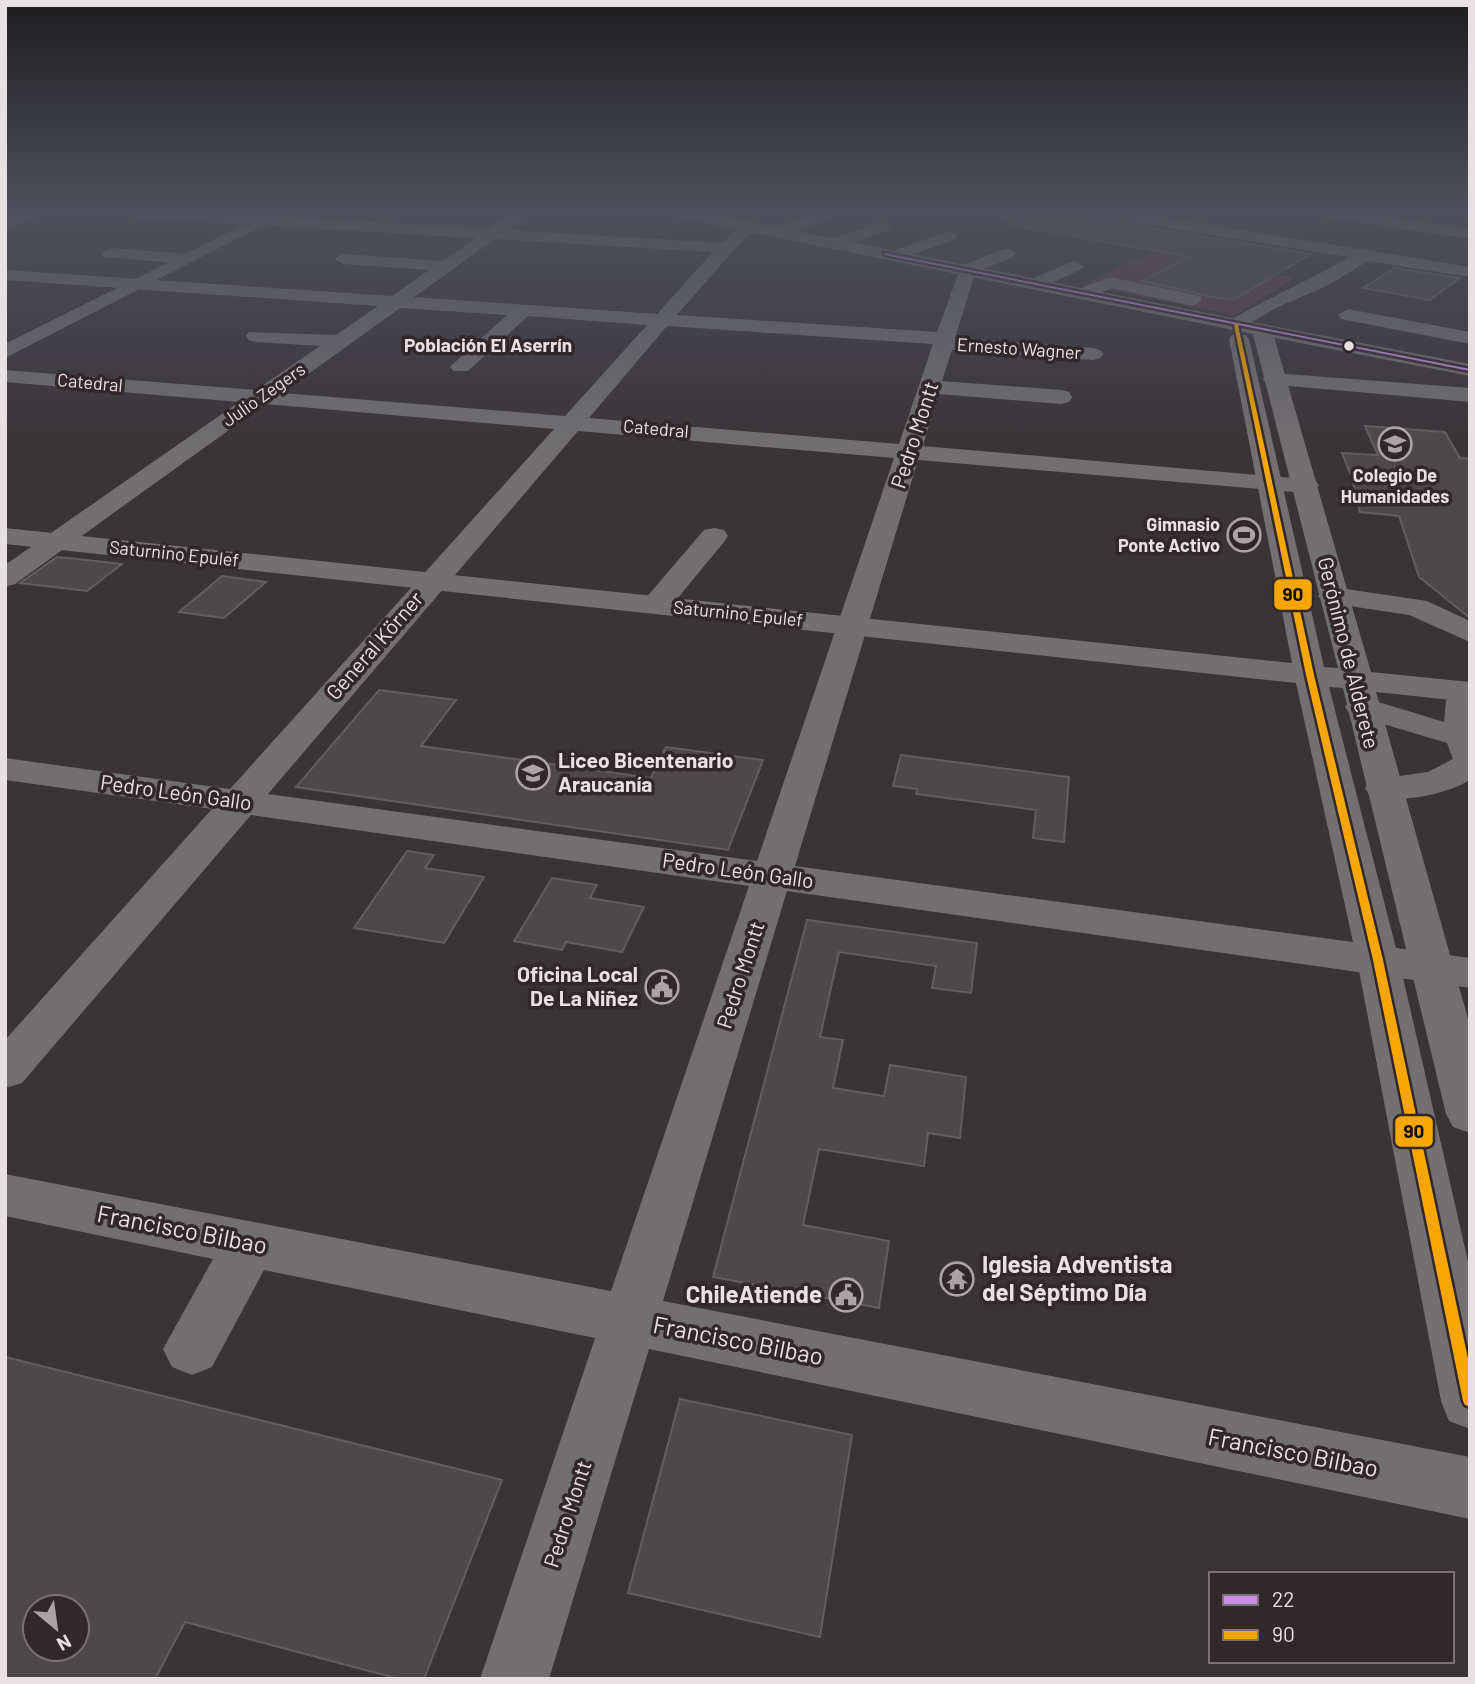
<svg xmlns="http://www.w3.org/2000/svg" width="1475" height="1684" viewBox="0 0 1475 1684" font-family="Barlow,sans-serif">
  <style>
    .green { fill: #583d47 }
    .building { fill: #4d494b; stroke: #625e60; stroke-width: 2; fill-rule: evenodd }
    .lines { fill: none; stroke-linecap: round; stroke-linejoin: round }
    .minor { fill: #716f70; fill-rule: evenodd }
    .major { fill: #737071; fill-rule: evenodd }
    .bus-1-casing { stroke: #31282b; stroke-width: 5 }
    .bus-2-casing { stroke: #31282b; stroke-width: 5 }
    .bus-1 { fill: #ce8fe9; fill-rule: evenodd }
    .bus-2 { fill: #f7a600; fill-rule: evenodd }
    .bus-dot { fill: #e7e1e3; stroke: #31282b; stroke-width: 2.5 }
    .labels { text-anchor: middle; stroke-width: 7; stroke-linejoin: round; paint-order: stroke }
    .far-street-label { font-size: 18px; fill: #e7e1e3; stroke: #31282b }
    .far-poi-label { font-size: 18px; font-weight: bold; fill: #e7e1e3; stroke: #31282b }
    .far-neighbourhood-label { font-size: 19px; font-weight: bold; fill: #e7e1e3; stroke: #31282b }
    .street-label { font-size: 21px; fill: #e7e1e3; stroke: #31282b }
    .poi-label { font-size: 21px; font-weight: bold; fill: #e7e1e3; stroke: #31282b; text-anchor: start }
    .near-street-label { font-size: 24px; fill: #e7e1e3; stroke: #31282b }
    .near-poi-label { font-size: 24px; font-weight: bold; fill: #e7e1e3; stroke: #31282b; text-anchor: start }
    .line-badge { stroke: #31282b; stroke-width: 2.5 }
    .pale-badge-label { font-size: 19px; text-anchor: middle; font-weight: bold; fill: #111 }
  </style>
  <rect width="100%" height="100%" fill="#393436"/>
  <!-- green -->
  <polygon class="green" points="1151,252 1295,278 1235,315 1084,285"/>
  <!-- building -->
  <g class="building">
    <polygon points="1026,212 1081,212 1101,220 1311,254 1233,300 1218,298 1142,281 1188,257 1012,225 1013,221"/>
    <polygon points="1394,268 1460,278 1430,300 1363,288"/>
    <polygon points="1365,426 1445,432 1460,458 1470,459 1470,618 1419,577 1399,516 1360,512 1352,478 1342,453 1378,455"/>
    <polygon points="57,557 69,558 122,564 87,591 20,583"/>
    <polygon points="222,576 266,582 224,618 179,612"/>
    <polygon points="379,690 456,700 421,746 651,778 666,747 763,760 728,850 296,787"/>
    <polygon points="901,755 1069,777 1064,842 1033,838 1036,810 916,794 917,789 893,786"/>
    <polygon points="407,851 434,855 425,868 484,877 444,943 354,928"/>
    <polygon points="552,878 597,885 590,898 644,907 622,952 566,942 562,950 514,941"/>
    <polygon points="807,920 977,943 971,993 932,988 936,966 839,952 820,1037 843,1040 833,1088 884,1096 890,1065 966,1077 960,1138 928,1133 924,1166 819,1149 803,1225 889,1241 879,1308 713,1277"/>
    <path d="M5,1357L502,1480L424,1679H399L185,1622L155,1679H5ZM35,1607H77V1649H35Z"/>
    <polygon points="680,1399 852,1435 820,1637 628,1593"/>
  </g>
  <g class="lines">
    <!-- minor -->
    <g class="minor">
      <polygon points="24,212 46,212 5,230 5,219"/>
      <path d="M119,212H208L489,229L513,212H531L508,230L722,243L743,224L749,222L757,227L755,230L732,252L677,315L937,332L961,266L1007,248L1015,253L1013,257L975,273L955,338L1093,348L1100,350L1103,354L1100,358L1093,360L952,350L942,381L1061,390L1069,392L1072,397L1069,402L1061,404L938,394L923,446L1315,480L1319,485L1315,490L1306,493L918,460L795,866L1470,958V988L787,891L663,1301L1470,1457V1519L649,1349L549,1679H480L595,1338L264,1270L212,1367L192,1375L172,1367L163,1349L213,1259L5,1216V1174L611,1291L749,886L251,815L22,1083L5,1088V1040L212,809L5,780V758L230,789L554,429L265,404L15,584L5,587V565L239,402L5,382V370L256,390L320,346L256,342L249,340L246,336L249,332L336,335L378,306L5,280V270L392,296L429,270L343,264L334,259L343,254L443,261L476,238L127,217ZM495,239L713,252L657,314L414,297ZM400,308L507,315L454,363L450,367L454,371H468L528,316L647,325L565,416L282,393ZM667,326L933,344L899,444L589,418ZM578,431L894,458L757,861L268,794Z"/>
      <polygon points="822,212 828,214 830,217 828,220 776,237 768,232 770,229"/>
      <polygon points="1002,212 1023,212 1008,220 1002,218"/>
      <path d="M1093,212H1131L1470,267V277L1368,261L1329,285L1278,307L1236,331L1229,329L1226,325L1229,321C1268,297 1310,281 1349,257L1101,217Z"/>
      <polygon points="1316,212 1356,212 1470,229 1470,239 1324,217"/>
      <polygon points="883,222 891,227 889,230 833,249 825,244 827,240"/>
      <polygon points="949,231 957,236 955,239 896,261 887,256 890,252"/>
      <polygon points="110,248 188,254 197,259 188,264 104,257 102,253"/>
      <polygon points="1074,261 1083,266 1080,270 1041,288 1035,289 1026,284 1029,280"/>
      <polygon points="1110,277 1200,296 1202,300 1193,306 1112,288 1083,300 1074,294 1076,290"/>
      <polygon points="1348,309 1470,332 1470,344 1341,319 1338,315"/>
      <polygon points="1262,324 1470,364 1470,376 1255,334 1252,330 1255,326"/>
      <polygon points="1274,373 1470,388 1470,402 1266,384 1263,379 1266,374"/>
      <polygon points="714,528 724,530 728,536 724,542 667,611 656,614 645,611 641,605 645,599 704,530"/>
      <polygon points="1333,587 1427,601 1470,621 1470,642 1409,615 1323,602 1318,596 1323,590"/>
      <path d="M1466,682L1470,683V780C1443,796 1400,803 1370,796L1365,788L1370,780L1428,772L1453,759L1447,743L1350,714L1345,707L1350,700L1362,697L1444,722L1446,701L1454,685Z"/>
    </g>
    <!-- major -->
    <g class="major">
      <polygon points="269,212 289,212 5,358 5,344"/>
      <polygon points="668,212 700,212 1262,324 1269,326 1272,330 1371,672 1470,682 1470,702 1376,692 1470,1026 1470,1133 1453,1127 1446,1114 1343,688 1329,687 1399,960 1470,1270 1470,1429 1449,1421 1441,1401 1357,960 1296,683 5,544 5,528 1292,663 1229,339 1232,335 1246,335 1249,339 1324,667 1338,668 1253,334 676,217"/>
    </g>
    <defs>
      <polygon id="bus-1" points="884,253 1470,369 1470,371 885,255"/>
      <polygon id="bus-2" points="1236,324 1238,325 1314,675 1383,960 1470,1368 1470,1407 1465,1405 1463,1401 1373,960 1306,675 1234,325"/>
    </defs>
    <!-- bus-1 casing -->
    <use href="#bus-1" class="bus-1-casing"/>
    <!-- bus-2 casing -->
    <use href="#bus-2" class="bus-2-casing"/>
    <!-- bus-1 -->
    <use href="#bus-1" class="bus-1"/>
    <!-- bus-2 -->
    <use href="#bus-2" class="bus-2"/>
  </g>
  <!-- sky -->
  <linearGradient id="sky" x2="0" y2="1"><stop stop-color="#1f1d1e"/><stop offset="0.47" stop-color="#4e505d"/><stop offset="1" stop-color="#4e505d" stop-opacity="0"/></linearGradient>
  <rect width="1475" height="448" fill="url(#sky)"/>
  <!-- icons -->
  <defs>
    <symbol id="school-ring" viewBox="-11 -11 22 22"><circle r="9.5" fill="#31282b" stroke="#aaa4a6" stroke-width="1.5"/><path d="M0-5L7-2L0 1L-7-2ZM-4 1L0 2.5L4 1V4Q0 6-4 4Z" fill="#aaa4a6"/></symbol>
    <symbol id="stadium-ring" viewBox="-11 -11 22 22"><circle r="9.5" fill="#31282b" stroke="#aaa4a6" stroke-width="1.5"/><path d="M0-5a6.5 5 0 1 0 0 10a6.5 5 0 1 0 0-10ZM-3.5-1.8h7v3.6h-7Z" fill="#aaa4a6"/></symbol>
    <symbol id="civic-ring" viewBox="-11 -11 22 22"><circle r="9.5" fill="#31282b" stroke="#aaa4a6" stroke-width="1.5"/><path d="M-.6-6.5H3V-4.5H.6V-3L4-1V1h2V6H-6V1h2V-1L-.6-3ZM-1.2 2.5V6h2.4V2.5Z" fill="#aaa4a6"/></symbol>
    <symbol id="temple-ring" viewBox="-11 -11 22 22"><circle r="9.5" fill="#31282b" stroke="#aaa4a6" stroke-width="1.5"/><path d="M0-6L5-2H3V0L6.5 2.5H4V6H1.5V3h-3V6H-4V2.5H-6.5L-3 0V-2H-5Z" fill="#aaa4a6"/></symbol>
  </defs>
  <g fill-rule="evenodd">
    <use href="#school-ring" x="1376" y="425" width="38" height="38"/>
    <use href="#stadium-ring" x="1225" y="516" width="38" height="38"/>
    <use href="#school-ring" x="514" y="754" width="38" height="38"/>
    <use href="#civic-ring" x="643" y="968" width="38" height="38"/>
    <use href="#temple-ring" x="938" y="1260" width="38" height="38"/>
    <use href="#civic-ring" x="827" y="1276" width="38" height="38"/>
  </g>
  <!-- markers -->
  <circle class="bus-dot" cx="1349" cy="346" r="6"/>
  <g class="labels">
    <!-- far-street labels -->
    <g class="far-street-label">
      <text transform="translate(1019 349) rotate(4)" y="6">Ernesto Wagner</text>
      <text transform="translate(90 383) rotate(5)" y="6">Catedral</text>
      <text transform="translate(264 395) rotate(-35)" y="6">Julio Zegers</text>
      <text transform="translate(656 429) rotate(5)" y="6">Catedral</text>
      <text transform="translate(174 554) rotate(6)" y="6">Saturnino Epulef</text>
      <text transform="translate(738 614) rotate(6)" y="6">Saturnino Epulef</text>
    </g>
    <!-- far-poi labels -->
    <g class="far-poi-label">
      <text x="1395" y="482">Colegio De<tspan x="1395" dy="21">Humanidades</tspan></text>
      <text x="1220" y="531" text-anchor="end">Gimnasio<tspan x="1220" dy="21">Ponte Activo</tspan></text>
    </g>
    <!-- far-neighbourhood labels -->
    <g class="far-neighbourhood-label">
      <text x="488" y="352">Población El Aserrín</text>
    </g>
    <!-- street labels -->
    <g class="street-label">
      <text transform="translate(915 435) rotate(-72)" y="7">Pedro Montt</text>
      <text transform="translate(375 646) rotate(-49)" y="7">General Körner</text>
      <text transform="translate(1348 653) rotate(76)" y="7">Gerónimo de Alderete</text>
      <text transform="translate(176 793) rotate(8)" y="7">Pedro León Gallo</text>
      <text transform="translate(738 871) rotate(8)" y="7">Pedro León Gallo</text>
      <text transform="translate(741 975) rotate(-72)" y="7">Pedro Montt</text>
      <text transform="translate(568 1514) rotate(-72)" y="7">Pedro Montt</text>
    </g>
    <!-- poi labels -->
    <g class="poi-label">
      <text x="558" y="768">Liceo Bicentenario<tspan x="558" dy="24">Araucanía</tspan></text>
      <text x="638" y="982" text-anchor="end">Oficina Local<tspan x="638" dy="24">De La Niñez</tspan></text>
    </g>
    <!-- near-street labels -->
    <g class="near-street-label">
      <text transform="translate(182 1230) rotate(11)" y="8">Francisco Bilbao</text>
      <text transform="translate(738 1341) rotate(11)" y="8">Francisco Bilbao</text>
      <text transform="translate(1293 1453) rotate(11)" y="8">Francisco Bilbao</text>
    </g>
    <!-- near-poi labels -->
    <g class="near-poi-label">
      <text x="982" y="1273">Iglesia Adventista<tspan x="982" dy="28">del Séptimo Día</tspan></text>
      <text x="822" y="1303" text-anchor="end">ChileAtiende</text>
    </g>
  </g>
  <g class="line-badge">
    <rect x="1273" y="578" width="40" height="33" rx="7" fill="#f7a600"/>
    <rect x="1394" y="1115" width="40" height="33" rx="7" fill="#f7a600"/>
  </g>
  <g class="pale-badge-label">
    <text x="1293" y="601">90</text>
    <text x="1414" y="1138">90</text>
  </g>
  <!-- border -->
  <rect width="1475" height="1684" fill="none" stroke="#e7e1e3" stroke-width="14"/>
  <!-- legend -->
  <rect x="1209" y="1572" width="245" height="91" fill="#31282b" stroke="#7a7275" stroke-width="2"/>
  <rect x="1223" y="1595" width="35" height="10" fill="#ce8fe9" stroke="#7a7275" stroke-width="2"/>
  <text x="1272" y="1607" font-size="21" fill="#e7e1e3">22</text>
  <rect x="1223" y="1630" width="35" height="10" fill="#f7a600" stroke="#7a7275" stroke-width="2"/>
  <text x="1272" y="1642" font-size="21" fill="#e7e1e3">90</text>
  <!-- north arrow -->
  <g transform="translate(56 1628) rotate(151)"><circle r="33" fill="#31282b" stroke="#7a7275" stroke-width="2"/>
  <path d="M0-5L12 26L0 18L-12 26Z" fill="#aaa4a6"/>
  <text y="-10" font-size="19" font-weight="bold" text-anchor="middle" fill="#e7e1e3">N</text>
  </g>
</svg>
